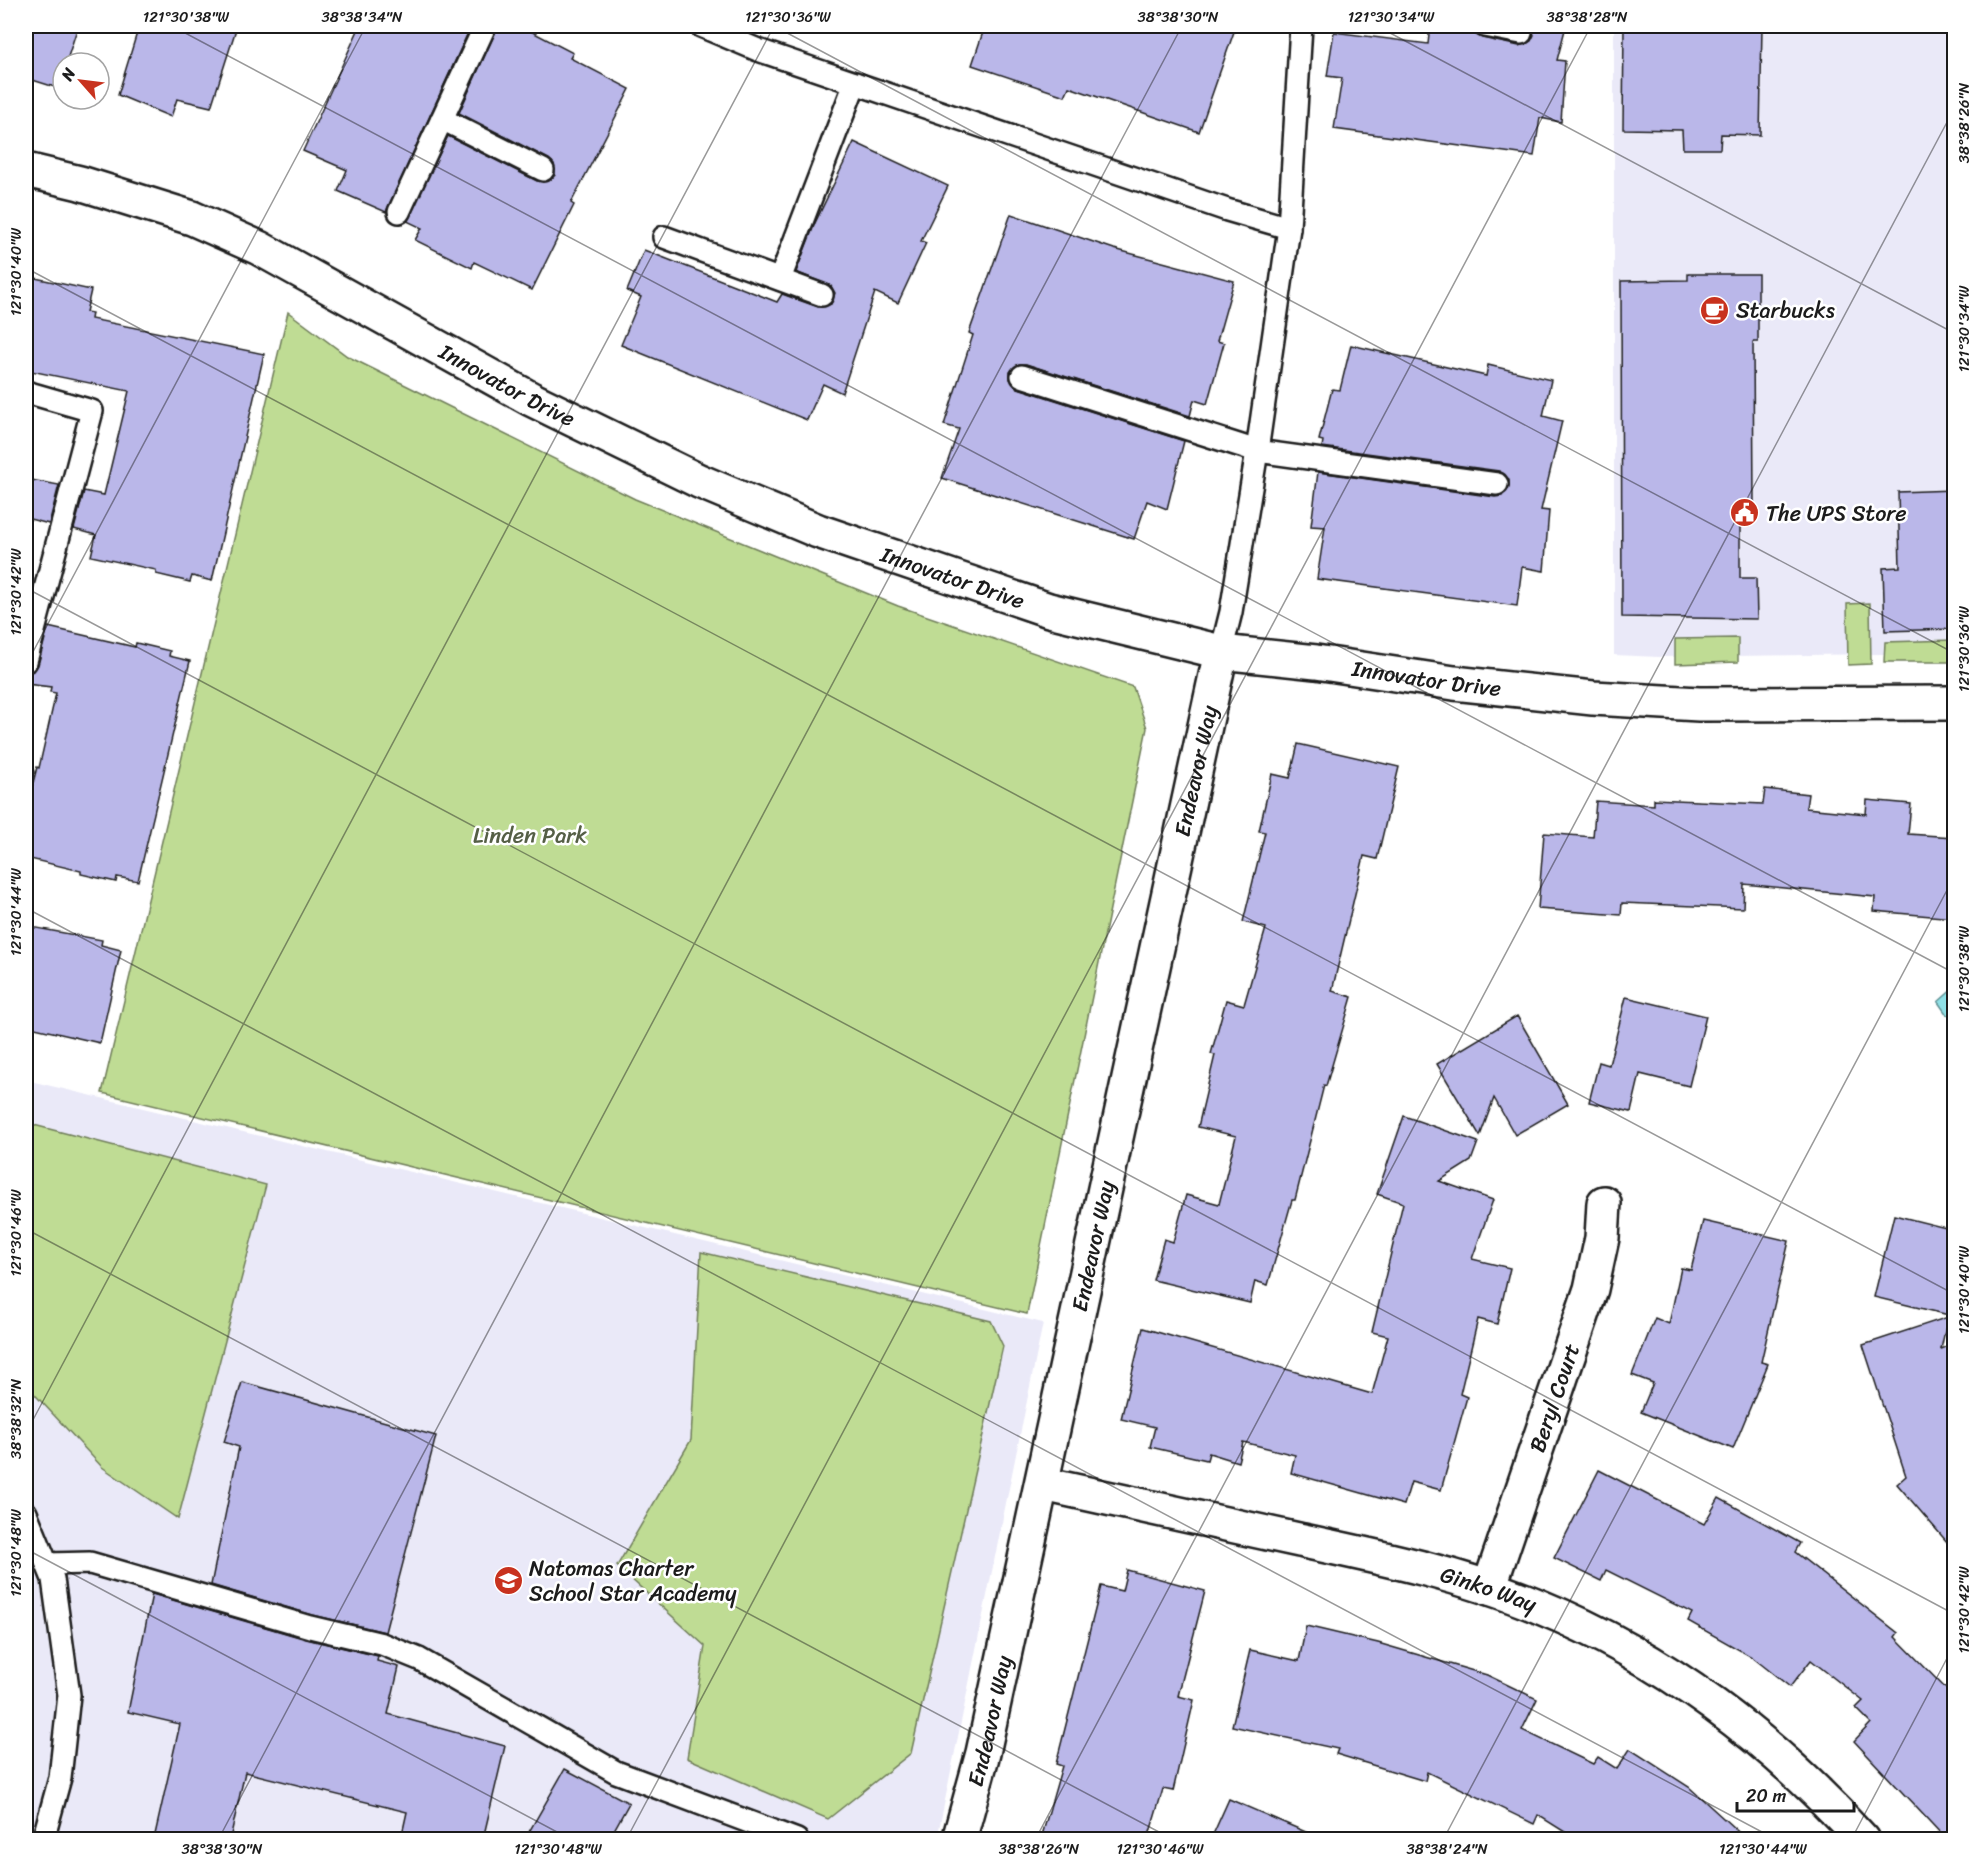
<svg xmlns="http://www.w3.org/2000/svg" width="1980" height="1865" viewBox="0 0 1980 1865" font-family="Sriracha,sans-serif">
  <style>
    .built { fill: #eae9f8 }
    .green { fill: #bfdc94; stroke: #6e7c58; stroke-width: 1.5 }
    .water { fill: #8fe0e6; stroke: #619295; stroke-width: 1.5 }
    .building { fill: #bab7e9; stroke: #1c1c1c; stroke-width: 1.5 }
    .lines { fill: none; stroke-linecap: round; stroke-linejoin: round }
    .lane-casing { stroke: #1c1c1c; stroke-width: 26 }
    .street-casing { stroke: #1c1c1c; stroke-width: 38 }
    .secondary-casing { stroke: #1c1c1c; stroke-width: 38 }
    .lane { stroke: #fff; stroke-width: 21 }
    .street { stroke: #fff; stroke-width: 33 }
    .secondary { stroke: #fff; stroke-width: 33 }
    .ticks { fill: none; stroke: #1c1c1c; stroke-width: 1.5; stroke-opacity: 0.45 }
    .labels { text-anchor: middle; stroke-width: 5; stroke-linejoin: round; paint-order: stroke }
    .poi-label { font-size: 22px; fill: #1c1c1c; stroke: #fff; text-anchor: start }
    .street-label { font-size: 22px; fill: #1c1c1c; stroke: #fff }
    .park-label { font-size: 22px; fill: #555f46; stroke: #fff }
    .neatline { fill: none; stroke: #1c1c1c; stroke-width: 2 }
    .ticks-label { font-size: 15px; text-anchor: middle; fill: #1c1c1c }
  </style>
  <rect width="100%" height="100%" fill="#fff"/>
  <filter id="ink" filterUnits="userSpaceOnUse"><feTurbulence type="fractalNoise" baseFrequency=".0167" numOctaves="2"/><feDisplacementMap in="SourceGraphic" scale="12" xChannelSelector="R" yChannelSelector="G"/><feConvolveMatrix kernelMatrix="1 2 1 2 8 2 1 2 1" color-interpolation-filters="sRGB"/></filter>
  <g filter="url(#ink)">
    <!-- built -->
    <g class="built">
      <polygon points="1614,26 1954,26 1954,653 1659,657 1614,655"/>
      <polygon points="26,1080 1043,1323 937,1839 26,1840"/>
    </g>
    <!-- green -->
    <g class="green">
      <polygon points="288,312 347,356 635,499 898,606 1133,687 1147,728 1027,1314 102,1093"/>
      <polygon points="1870,603 1871,664 1848,665 1847,604"/>
      <polygon points="1738,638 1738,662 1675,664 1675,639"/>
      <polygon points="1954,640 1954,662 1884,662 1885,642"/>
      <polygon points="26,1123 266,1185 178,1519 102,1467 26,1385"/>
      <polygon points="701,1252 991,1321 1003,1346 911,1753 828,1819 687,1758 705,1646 617,1566 691,1440"/>
    </g>
    <!-- water -->
    <polygon class="water" points="1954,988 1954,1015 1947,1015 1938,1002"/>
    <!-- building -->
    <g class="building">
      <polygon points="26,26 78,26 66,63 63,63 58,88 26,78"/>
      <polygon points="139,26 237,26 211,107 177,99 171,117 118,95"/>
      <polygon points="360,26 471,26 386,212 338,191 347,170 303,151"/>
      <polygon points="498,26 521,26 573,53 570,58 630,89 571,203 574,205 532,290 474,262 472,268 415,240 422,228 407,221 448,136 537,181 549,181 555,175 554,164 549,159 459,113"/>
      <polygon points="985,26 1236,26 1199,132 1069,87 1065,96 972,65"/>
      <polygon points="1430,26 1473,26 1476,35 1482,38 1519,46 1531,41 1534,35 1531,26 1566,26 1557,60 1565,61 1561,122 1540,118 1534,156 1334,129 1342,78 1327,76 1334,32 1428,44"/>
      <polygon points="1624,26 1762,26 1760,135 1721,134 1720,149 1683,149 1682,130 1623,129"/>
      <polygon points="854,142 948,186 921,241 926,243 898,303 875,292 842,393 823,384 807,420 621,345 641,297 627,291 644,250 777,302 782,294 818,307 831,304 835,293 831,286 796,272 815,223"/>
      <polygon points="1011,214 1114,249 1234,281 1217,341 1224,343 1207,404 1194,400 1190,416 1026,364 1019,364 1010,372 1010,379 1018,388 1184,441 1167,509 1147,501 1134,539 942,478 959,429 944,425 973,335 969,333"/>
      <polygon points="1688,274 1758,274 1758,342 1753,342 1754,506 1740,506 1740,578 1756,578 1757,619 1622,617 1621,281 1688,280"/>
      <polygon points="26,276 91,290 86,312 92,313 91,319 264,354 212,581 192,576 190,582 156,574 156,570 91,556 96,535 74,529 84,491 104,495 129,391 26,370"/>
      <polygon points="1351,345 1486,376 1488,365 1551,380 1543,416 1562,421 1541,510 1549,511 1544,571 1522,567 1517,606 1317,579 1325,527 1311,526 1318,472 1495,497 1502,496 1509,486 1509,479 1499,471 1322,447 1323,441 1319,440 1332,389 1340,390"/>
      <polygon points="26,479 59,485 49,524 26,518"/>
      <polygon points="1954,490 1954,629 1885,631 1883,568 1900,567 1898,492"/>
      <polygon points="48,627 135,647 136,643 170,651 169,656 190,661 138,881 117,877 116,882 81,874 81,871 26,858 26,794 30,795 37,767 39,768 56,693 50,692 51,687 26,684 26,673 35,670 38,665"/>
      <polygon points="1298,744 1399,767 1377,859 1364,856 1332,991 1352,997 1326,1086 1324,1085 1295,1200 1292,1200 1268,1285 1255,1281 1250,1303 1153,1280 1164,1239 1173,1242 1186,1195 1219,1204 1236,1136 1198,1127 1215,1055 1211,1054 1226,1000 1244,1005 1266,928 1243,922 1265,832 1259,831 1272,774 1290,778"/>
      <polygon points="1765,789 1808,794 1806,808 1866,814 1867,800 1911,804 1908,834 1954,837 1954,918 1874,911 1875,897 1744,884 1743,908 1622,903 1621,915 1538,909 1544,833 1593,837 1596,801 1654,805 1654,799 1763,804"/>
      <polygon points="26,926 102,940 101,945 121,950 100,1043 26,1026"/>
      <polygon points="1626,997 1706,1016 1689,1086 1640,1074 1631,1112 1589,1102 1599,1062 1609,1065"/>
      <polygon points="1517,1016 1568,1104 1515,1135 1494,1098 1480,1136 1437,1064"/>
      <polygon points="1404,1116 1478,1142 1471,1161 1439,1181 1493,1200 1472,1259 1510,1268 1497,1324 1478,1319 1460,1394 1467,1397 1441,1490 1411,1482 1404,1505 1291,1473 1295,1455 1243,1442 1238,1462 1209,1453 1207,1460 1150,1447 1155,1427 1121,1419 1143,1328 1372,1394 1388,1336 1372,1332 1403,1203 1377,1194"/>
      <polygon points="1894,1215 1954,1230 1954,1292 1949,1315 1874,1297"/>
      <polygon points="1703,1221 1789,1241 1761,1362 1768,1364 1733,1449 1641,1412 1653,1383 1632,1375 1655,1318 1669,1324 1681,1268 1691,1270"/>
      <polygon points="1948,1317 1941,1349 1954,1344 1954,1550 1897,1484 1906,1476 1863,1345"/>
      <polygon points="242,1382 436,1436 385,1632 313,1615 211,1585 239,1447 224,1442"/>
      <polygon points="1599,1470 1704,1524 1719,1498 1800,1543 1795,1552 1898,1633 1895,1637 1954,1697 1954,1839 1946,1839 1854,1741 1871,1723 1856,1708 1863,1701 1811,1660 1790,1687 1752,1657 1688,1621 1692,1613 1606,1570 1601,1581 1554,1558"/>
      <polygon points="1127,1570 1205,1591 1178,1696 1194,1700 1173,1791 1163,1789 1148,1839 1041,1839 1062,1766 1056,1764 1101,1586 1122,1591"/>
      <polygon points="152,1594 306,1639 378,1656 377,1661 399,1667 388,1714 505,1746 483,1839 401,1839 407,1812 245,1772 230,1839 154,1839 180,1724 128,1712"/>
      <polygon points="1306,1626 1378,1643 1487,1675 1537,1699 1522,1730 1593,1764 1598,1757 1617,1769 1630,1749 1689,1787 1746,1839 1576,1839 1538,1815 1534,1824 1427,1772 1425,1781 1336,1754 1338,1749 1232,1726 1250,1650 1299,1661"/>
      <polygon points="565,1769 629,1803 609,1839 525,1839"/>
      <polygon points="1229,1799 1322,1839 1211,1839"/>
    </g>
    <g class="lines">
      <defs>
        <g id="lane">
          <polyline points="701,26 758,50 1227,210 1289,228"/>
          <polyline points="1485,26 1521,33"/>
          <polyline points="442,119 543,170"/>
          <polyline points="399,212 485,26"/>
          <polyline points="664,237 822,295"/>
          <polyline points="780,279 855,83"/>
          <polyline points="1022,376 1257,451 1497,484"/>
          <polyline points="26,392 92,411 26,661"/>
          <polyline points="1221,652 1231,612 1257,451 1289,228 1301,26"/>
          <polyline points="26,1513 53,1579 69,1695 60,1778 43,1840"/>
          <polyline points="47,1564 90,1563 310,1627 382,1644 419,1659 616,1772 797,1840"/>
        </g>
        <g id="street">
          <path id="s1" d="M1043,1484C1128,1502 1213,1521 1299,1540C1379,1557 1461,1574 1538,1606C1663,1657 1773,1740 1863,1840"/>
          <path id="s2" d="M1489,1588L1591,1289L1602,1238L1604,1203"/>
          <path id="s3" d="M959,1840L983,1753L1221,652"/>
        </g>
        <g id="secondary">
          <path id="s4" d="M26,170L80,183L192,218L259,248L531,399L699,481L818,531L1049,610L1221,652L1316,662L1454,683L1593,698L1699,704L1954,703"/>
        </g>
      </defs>
      <!-- lane casing -->
      <use href="#lane" class="lane-casing"/>
      <!-- street casing -->
      <use href="#street" class="street-casing"/>
      <!-- secondary casing -->
      <use href="#secondary" class="secondary-casing"/>
      <!-- lane -->
      <use href="#lane" class="lane"/>
      <!-- street -->
      <use href="#street" class="street"/>
      <!-- secondary -->
      <use href="#secondary" class="secondary"/>
    </g>
  </g>
  <!-- ticks -->
  <path class="ticks" d="M172,26L1954,973M774,26L1954,653M1377,26L1954,333M26,268L1954,1294M26,588L1954,1614M26,665L366,26M26,908L1777,1840M26,1229L1174,1840M26,1433L774,26M26,1549L572,1840M218,1840L1182,26M626,1840L1591,26M1035,1840L1954,109M1443,1840L1954,877M1851,1840L1954,1645"/>
  <!-- icons -->
  <defs>
    <symbol id="cafe-disc" viewBox="-11 -11 22 22"><circle r="9.5" fill="#c8321e" stroke="#fff"/><path d="M-5.5-4.5H6V0H3Q3 3.5 0 3.5H-2.5Q-5.5 3.5-5.5 0ZM3-3.2v2h1.7v-2ZM-6 4.5H4V6H-6Z" fill="#fff"/></symbol>
    <symbol id="civic-disc" viewBox="-11 -11 22 22"><circle r="9.5" fill="#c8321e" stroke="#fff"/><path d="M-.6-6.5H3V-4.5H.6V-3L4-1V1h2V6H-6V1h2V-1L-.6-3ZM-1.2 2.5V6h2.4V2.5Z" fill="#fff"/></symbol>
    <symbol id="school-disc" viewBox="-11 -11 22 22"><circle r="9.5" fill="#c8321e" stroke="#fff"/><path d="M0-5L7-2L0 1L-7-2ZM-4 1L0 2.5L4 1V4Q0 6-4 4Z" fill="#fff"/></symbol>
  </defs>
  <g fill-rule="evenodd">
    <use href="#cafe-disc" x="1698" y="294" width="33" height="33"/>
    <use href="#civic-disc" x="1728" y="496" width="33" height="33"/>
    <use href="#school-disc" x="492" y="1564" width="33" height="33"/>
  </g>
  <g class="labels">
    <!-- poi labels -->
    <g class="poi-label">
      <text x="1736" y="318">Starbucks</text>
      <text x="1766" y="521">The UPS Store</text>
      <text x="529" y="1576">Natomas Charter<tspan x="529" dy="25">School Star Academy</tspan></text>
    </g>
    <!-- street labels -->
    <g class="street-label">
      <text dy="8" stroke="none"><textPath href="#s4" startOffset="530">Innovator Drive</textPath></text>
      <text dy="8" stroke="none"><textPath href="#s4" startOffset="1016">Innovator Drive</textPath></text>
      <text dy="8" stroke="none"><textPath href="#s4" startOffset="1502">Innovator Drive</textPath></text>
      <text dy="8" stroke="none"><textPath href="#s3" startOffset="1095">Endeavor Way</textPath></text>
      <text dy="8" stroke="none"><textPath href="#s3" startOffset="609">Endeavor Way</textPath></text>
      <text dy="8" stroke="none"><textPath href="#s2" startOffset="201">Beryl Court</textPath></text>
      <text dy="8" stroke="none"><textPath href="#s1" startOffset="458">Ginko Way</textPath></text>
      <text dy="8" stroke="none"><textPath href="#s3" startOffset="123">Endeavor Way</textPath></text>
    </g>
    <!-- park labels -->
    <g class="park-label">
      <text x="530" y="843">Linden Park</text>
    </g>
  </g>
  <!-- margin -->
  <rect width="1980" height="1865" fill="none" stroke="#fff" stroke-width="66"/>
  <!-- north arrow -->
  <g transform="translate(81 81) rotate(298)"><circle r="28" fill="#ffffff" stroke="#a4a4a4" stroke-width="1.5"/>
  <path d="M0-4.5L10 22L0 15L-10 22Z" fill="#c8321e"/>
  <text y="-9" font-size="16" font-weight="bold" text-anchor="middle" fill="#1c1c1c">N</text>
  </g>
  <!-- scale -->
  <path d="M1737 1802v9h117v-9" fill="none" stroke="#1c1c1c" stroke-width="3"/>
  <text x="1746" y="1802" font-size="18" fill="#1c1c1c" stroke="#ffffff" stroke-width="4.5" paint-order="stroke">20 m</text>
  <rect x="33" y="33" width="1914" height="1799" class="neatline"/>
  <g class="ticks-label">
    <text x="186" y="22">121°30'38"W</text>
    <text x="362" y="22">38°38'34"N</text>
    <text x="788" y="22">121°30'36"W</text>
    <text x="1178" y="22">38°38'30"N</text>
    <text x="1391" y="22">121°30'34"W</text>
    <text x="1587" y="22">38°38'28"N</text>
    <text transform="translate(1964 123) rotate(-90)" y="5">38°38'26"N</text>
    <text transform="translate(16 272) rotate(-90)" y="5">121°30'40"W</text>
    <text transform="translate(1964 329) rotate(-90)" y="5">121°30'34"W</text>
    <text transform="translate(16 592) rotate(-90)" y="5">121°30'42"W</text>
    <text transform="translate(1964 649) rotate(-90)" y="5">121°30'36"W</text>
    <text transform="translate(16 912) rotate(-90)" y="5">121°30'44"W</text>
    <text transform="translate(1964 969) rotate(-90)" y="5">121°30'38"W</text>
    <text transform="translate(16 1233) rotate(-90)" y="5">121°30'46"W</text>
    <text transform="translate(1964 1290) rotate(-90)" y="5">121°30'40"W</text>
    <text transform="translate(16 1419) rotate(-90)" y="5">38°38'32"N</text>
    <text transform="translate(16 1553) rotate(-90)" y="5">121°30'48"W</text>
    <text transform="translate(1964 1610) rotate(-90)" y="5">121°30'42"W</text>
    <text x="222" y="1854">38°38'30"N</text>
    <text x="558" y="1854">121°30'48"W</text>
    <text x="1039" y="1854">38°38'26"N</text>
    <text x="1160" y="1854">121°30'46"W</text>
    <text x="1447" y="1854">38°38'24"N</text>
    <text x="1763" y="1854">121°30'44"W</text>
  </g>
</svg>
